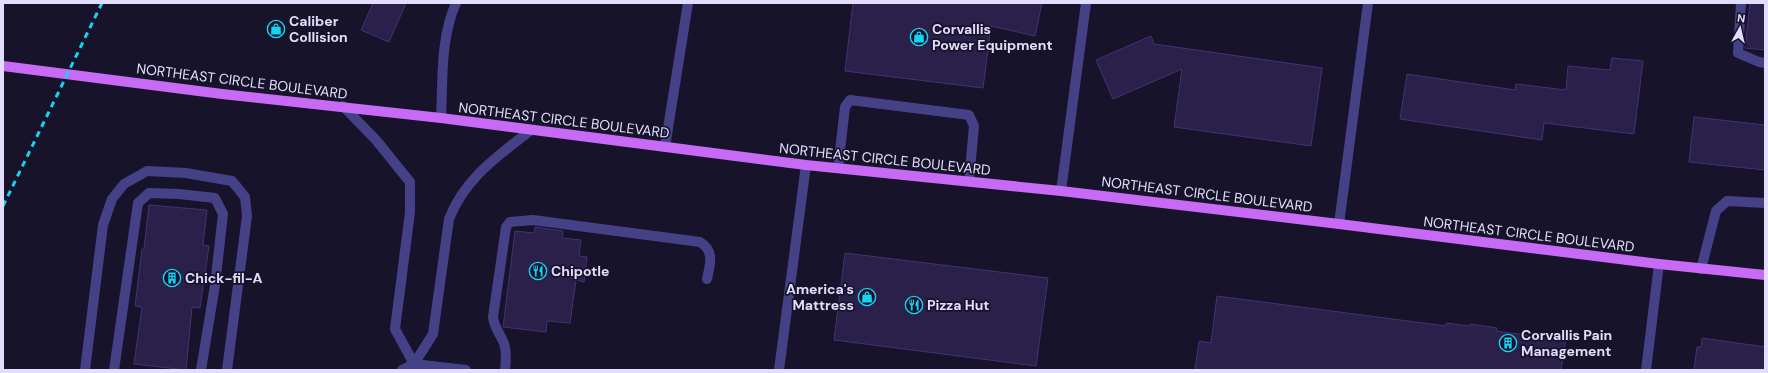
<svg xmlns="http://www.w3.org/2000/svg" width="1768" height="373" viewBox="0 0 1768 373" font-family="'DM Sans',sans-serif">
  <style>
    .building { fill: #2a204a; stroke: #423374 }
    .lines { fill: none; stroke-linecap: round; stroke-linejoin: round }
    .service { stroke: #454186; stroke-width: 10 }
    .minor { stroke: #454186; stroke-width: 10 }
    .primary { stroke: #c76bf6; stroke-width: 10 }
    .rail { stroke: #15d4f1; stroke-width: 3; stroke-dasharray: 6 5; stroke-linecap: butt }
    .labels { text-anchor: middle; stroke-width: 3.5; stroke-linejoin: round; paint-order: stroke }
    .poi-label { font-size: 14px; font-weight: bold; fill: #e2ddfd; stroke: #17132a; text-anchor: start }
    .street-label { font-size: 14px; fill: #e2ddfd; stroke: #17132a }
  </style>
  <rect width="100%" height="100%" fill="#17132a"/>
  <!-- building -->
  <g class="building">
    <polygon points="373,3 406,3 389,42 361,30"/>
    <polygon points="853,3 1042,3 1035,36 991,26 983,88 845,71"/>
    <polygon points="1750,3 1765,3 1765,50 1745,48"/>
    <polygon points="1151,36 1154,44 1322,68 1311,146 1174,127 1182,69 1113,99 1096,60"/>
    <polygon points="1612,58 1643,61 1634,134 1544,123 1542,140 1400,119 1407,74 1515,90 1516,84 1566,90 1568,66 1610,70"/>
    <polygon points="1694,117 1765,125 1765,170 1689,162"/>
    <polygon points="149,205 207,210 203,245 209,246 200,308 192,307 186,370 134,364 142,307 135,306 142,249 144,249"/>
    <polygon points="535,227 563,231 562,238 581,240 579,256 587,257 584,282 576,280 570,323 547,321 546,332 503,327 515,231 534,233"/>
    <polygon points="845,253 1048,278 1036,366 834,340"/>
    <polygon points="1217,296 1446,326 1446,323 1470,326 1470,324 1497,328 1496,331 1540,337 1540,334 1566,338 1561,370 1195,370 1199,341 1211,343"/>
    <polygon points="1702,338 1765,347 1765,370 1694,370 1697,347 1701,347"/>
  </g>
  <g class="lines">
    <!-- service -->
    <g class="service">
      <polyline points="1741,3 1738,53 1759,62 1765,63"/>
      <path d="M343,106L376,140L410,182V212L395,329L414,364L433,334L449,219C465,178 498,156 531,130"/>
      <polyline points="665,147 688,3"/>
      <polyline points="838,168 845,107 850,100 969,115 974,126 969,181"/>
      <polyline points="1061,191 1086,3"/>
      <polyline points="1701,269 1716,211 1727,201 1765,203"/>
      <polyline points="85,370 103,225 112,199 124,184 147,171 186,173 232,181 245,197 247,216 227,370"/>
      <polyline points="114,370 138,203 149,193 179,194 215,198 223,214 215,285 201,370"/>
      <polyline points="402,370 414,364 466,370"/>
      <path d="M505,370C506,361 507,349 503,341C499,332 494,327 493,317L505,234L506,227L510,222L533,220L700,242C715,251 710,265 707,279"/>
      <polyline points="1646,370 1659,264"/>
    </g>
    <!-- minor -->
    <g class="minor">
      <path d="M441,118C443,80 440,39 456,3"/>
      <polyline points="1339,224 1368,3"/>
      <polyline points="779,370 806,165"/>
    </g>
    <!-- primary -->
    <polyline class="primary" points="3,66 222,94 441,118 806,165 1061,191 1339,224 1659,264 1765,275"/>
    <!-- rail -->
    <polyline class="rail" points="3,206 102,3"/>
  </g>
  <!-- icons -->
  <defs>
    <symbol id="shop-ring" viewBox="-11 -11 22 22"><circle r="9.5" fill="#17132a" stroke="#15d4f1" stroke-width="1.5"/><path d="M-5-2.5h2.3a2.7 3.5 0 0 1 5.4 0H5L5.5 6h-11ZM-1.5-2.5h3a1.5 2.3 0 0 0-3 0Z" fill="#15d4f1"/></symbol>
    <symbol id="restaurant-ring" viewBox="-11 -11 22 22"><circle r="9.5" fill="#17132a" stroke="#15d4f1" stroke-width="1.5"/><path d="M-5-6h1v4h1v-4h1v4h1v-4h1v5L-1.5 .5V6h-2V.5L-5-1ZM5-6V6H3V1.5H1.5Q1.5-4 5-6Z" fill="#15d4f1"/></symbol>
    <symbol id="building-ring" viewBox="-11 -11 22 22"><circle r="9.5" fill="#17132a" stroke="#15d4f1" stroke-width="1.5"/><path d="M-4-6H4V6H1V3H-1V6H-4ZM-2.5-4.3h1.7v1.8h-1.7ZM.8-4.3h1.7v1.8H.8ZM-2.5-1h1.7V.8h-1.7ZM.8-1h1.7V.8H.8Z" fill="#15d4f1"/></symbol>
  </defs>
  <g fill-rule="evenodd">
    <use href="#shop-ring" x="266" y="19" width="20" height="20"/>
    <use href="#shop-ring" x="909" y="27" width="20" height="20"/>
    <use href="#restaurant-ring" x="528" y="261" width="20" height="20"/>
    <use href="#building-ring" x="162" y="268" width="20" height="20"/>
    <use href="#shop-ring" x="857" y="287" width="20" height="20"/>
    <use href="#restaurant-ring" x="904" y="295" width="20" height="20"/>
    <use href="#building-ring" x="1498" y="333" width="20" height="20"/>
  </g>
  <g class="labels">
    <!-- poi labels -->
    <g class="poi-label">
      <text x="289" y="26">Caliber<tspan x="289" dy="16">Collision</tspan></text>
      <text x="932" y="34">Corvallis<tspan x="932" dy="16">Power Equipment</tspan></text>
      <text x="551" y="276">Chipotle</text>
      <text x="185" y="283">Chick-fil-A</text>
      <text x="854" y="294" text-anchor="end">America's<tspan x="854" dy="16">Mattress</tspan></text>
      <text x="927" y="310">Pizza Hut</text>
      <text x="1521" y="340">Corvallis Pain<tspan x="1521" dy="16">Management</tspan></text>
    </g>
    <!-- street labels -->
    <g class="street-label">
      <text transform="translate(242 81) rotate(7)" y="5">NORTHEAST CIRCLE BOULEVARD</text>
      <text transform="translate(564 120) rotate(7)" y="5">NORTHEAST CIRCLE BOULEVARD</text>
      <text transform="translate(885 159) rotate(6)" y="5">NORTHEAST CIRCLE BOULEVARD</text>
      <text transform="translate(1207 194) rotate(7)" y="5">NORTHEAST CIRCLE BOULEVARD</text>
      <text transform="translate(1529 234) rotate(7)" y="5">NORTHEAST CIRCLE BOULEVARD</text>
    </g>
  </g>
  <!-- border -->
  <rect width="1768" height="373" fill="none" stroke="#e2ddfd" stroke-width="8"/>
  <!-- north arrow -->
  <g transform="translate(1740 28) rotate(8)" stroke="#17132a" stroke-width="3" paint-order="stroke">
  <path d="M0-3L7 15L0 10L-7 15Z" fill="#e2ddfd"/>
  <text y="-6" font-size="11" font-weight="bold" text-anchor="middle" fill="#e2ddfd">N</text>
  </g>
</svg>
